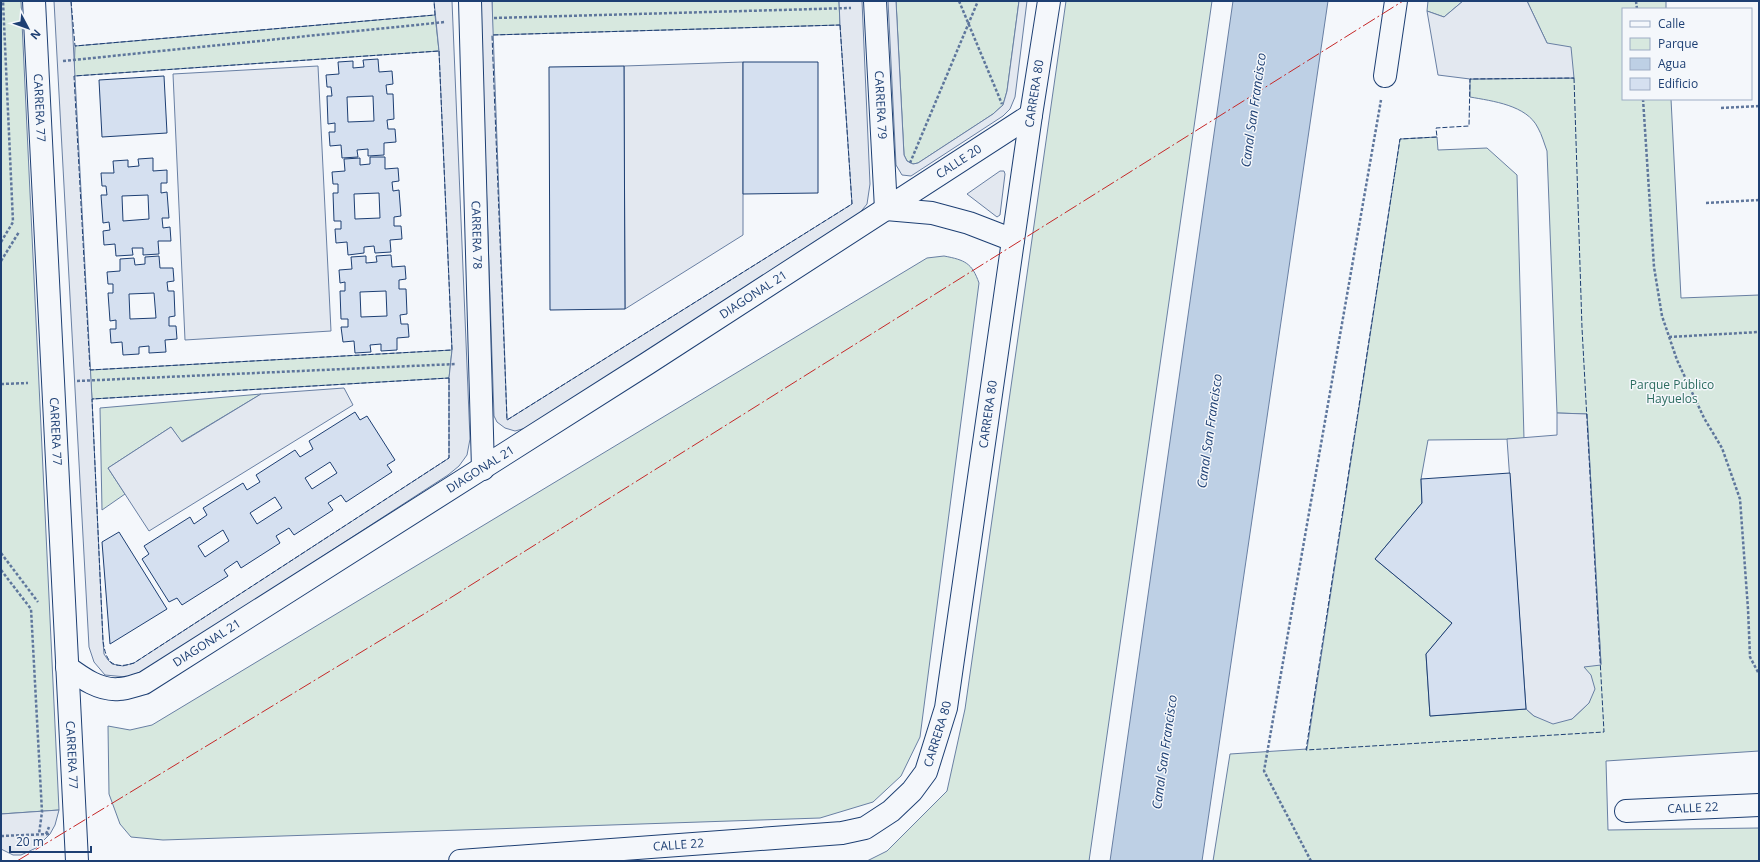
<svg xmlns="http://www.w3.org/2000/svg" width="1760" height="862" viewBox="0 0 1760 862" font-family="'Open Sans',sans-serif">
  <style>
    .green { fill: #d7e8df; stroke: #687fa3 }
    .parking { fill: #e3e8f0; stroke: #687fa3 }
    .water { fill: #bed0e5; stroke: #687fa3 }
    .building { fill: #d5e0f0; stroke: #1d3f73; fill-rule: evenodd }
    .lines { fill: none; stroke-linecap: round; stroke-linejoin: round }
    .street-casing { stroke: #1d3f73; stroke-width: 24 }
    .secondary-casing { stroke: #1d3f73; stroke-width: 24 }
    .path { stroke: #5e769c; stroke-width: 2.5; stroke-dasharray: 3 2; stroke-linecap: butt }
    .street { stroke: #f4f7fb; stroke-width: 22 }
    .secondary { stroke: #f4f7fb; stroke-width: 22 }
    .fence { stroke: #1d3f73; stroke-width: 1; stroke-dasharray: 5 2; stroke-linecap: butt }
    .power { stroke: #c62828; stroke-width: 1; stroke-dasharray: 14 3 2 3; stroke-linecap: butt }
    .labels { text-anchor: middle; stroke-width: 3; stroke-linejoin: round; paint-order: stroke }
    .street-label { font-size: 12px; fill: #1d3f73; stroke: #f4f7fb }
    .park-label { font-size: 12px; fill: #2c6c60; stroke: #f4f7fb }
    .water-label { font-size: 13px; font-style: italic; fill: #1d3f73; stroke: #f4f7fb }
  </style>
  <rect width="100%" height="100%" fill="#f4f7fb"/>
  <!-- green -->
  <g class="green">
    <polygon points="1,1 21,1 59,810 1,814"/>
    <polygon points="492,1 839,1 840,25 492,35"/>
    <polygon points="896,1 1019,1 1007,91 1003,105 993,114 918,163 913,164 907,161 904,155"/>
    <polygon points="1066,1 1212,1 1089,861 867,861 887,851 947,791 965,709"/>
    <polygon points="1428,1 1463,1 1444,17 1427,11"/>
    <path d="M1527,1H1666V9H1623V99H1671L1681,298L1759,295V751L1606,761L1608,830L1759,828V861H1213L1230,754L1307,749L1400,139L1437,137L1438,150L1487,148L1517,175L1524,439L1428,440L1421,479L1422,503L1375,559L1452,623L1426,654L1430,716L1526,709L1534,716L1572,719L1589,703L1584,666L1601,664L1587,414L1557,413L1547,151C1544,143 1542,135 1538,128C1527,105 1492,101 1470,97V79L1574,78L1547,43Z"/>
    <polygon points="435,15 439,51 74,76 75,46"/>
    <path d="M944,256C965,260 972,263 979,283L920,737L901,776L873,802L820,818L163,840L131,837L120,824L109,794L108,726L130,730L152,725L927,258Z"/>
    <polygon points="452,350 449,378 92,399 90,370"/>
    <polygon points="261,394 181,442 171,427 108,468 125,494 102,510 100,408"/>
  </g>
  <!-- parking -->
  <g class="parking">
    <polygon points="54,1 71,1 92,399 103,641 104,654 108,660 112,664 123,666 134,663 449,458 449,378 452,350 439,51 434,1 452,1 470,439 467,455 459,466 448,475 147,670 126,677 105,675 94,662 89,647"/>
    <polygon points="480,1 492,1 507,420 852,204 840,25 839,1 862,1 870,184 867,204 854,220 526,428 515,431 505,428 497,422 494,416"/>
    <polygon points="888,1 896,1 904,155 907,161 913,164 918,163 993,114 1003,105 1007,91 1019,1 1027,1 1015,97 1010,109 1003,116 911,176 902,175 896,165"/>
    <polygon points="1463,1 1527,1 1547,43 1571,47 1574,78 1470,79 1438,75 1427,11 1444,17"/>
    <polygon points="743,62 743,235 625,309 624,66"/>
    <polygon points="318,66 331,331 185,340 173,74"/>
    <polygon points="1000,171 1004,171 1005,174 1000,215 997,217 967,194"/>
    <polygon points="344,388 353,405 149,531 108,468 171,427 182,442 261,394"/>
    <polygon points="1557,413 1587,414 1601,665 1584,667 1591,675 1595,689 1589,703 1572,719 1553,724 1534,716 1526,709 1507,439 1557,435"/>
    <polygon points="59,810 55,825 50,834 36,848 21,855 13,855 1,849 1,814"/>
  </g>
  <!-- water -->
  <polygon class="water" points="1233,1 1328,1 1202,861 1110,861"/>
  <!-- building -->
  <g class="building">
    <path d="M378,59L379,72L392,71L393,84L386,85L387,94H393L394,119L387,120L388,129H395L396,142L384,143V155L368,156V149L357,150L358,157L342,158L341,145L330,146L329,132H335V123L328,124L327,96H332L331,87H327L326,75L339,74L338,62L353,61V68L364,67L363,60ZM373,96L374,121L348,122L347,97Z"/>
    <polygon points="743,62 818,62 818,193 743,194"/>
    <polygon points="624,66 625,309 550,310 549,67"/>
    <polygon points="164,76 167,133 102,137 99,80"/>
    <path d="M370,157H385V169L398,168L399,181L392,182L393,191L399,190L401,216L394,217V226H401L402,239L390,240L391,252L375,253L374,246L364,247V253L348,255L347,242L336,243L335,229H341V221H334L333,193H338V184H333L332,172L345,171L344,159L360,158V165L370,164ZM379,193L380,218L355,219L354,194Z"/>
    <path d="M153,158V171L167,170V183H161V193L167,192L169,218H162L163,228L170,227L171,241H158L159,254L143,255V248H132L133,255L116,256L115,244L104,245L103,231L110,230L109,222L103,223L101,195H107L106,186H102L101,173H114L113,161L128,160V167L139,166L138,159ZM148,195L149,219L123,221L122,196Z"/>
    <path d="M391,255L392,267L405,266L406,279L399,280V289H406L407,314L400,315L401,324H408L409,337L397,338V350L381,351V344L370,345L371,352L355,353L354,341L343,342L341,327H348V319H341L340,291H345V282L340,283L339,270L352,269L351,257L366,256V263L377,262L376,256ZM386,291L387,316L361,317L360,292Z"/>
    <path d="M159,256L160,268H173L174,281L167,282L168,291H174L175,316L169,317V326H176L177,339L165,340L166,352L149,353V346L139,347V354L123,355L122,342L111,343L110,329H116V320L110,321L108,293H113V284H108L107,272L120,271V259L134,258L135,265L145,264V257ZM154,293L156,318L130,319L129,294Z"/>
    <path d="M355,412L360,420L367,416L395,460L387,465L392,472L346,502L341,495L328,503L333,510L294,535L289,528L276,536L280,543L241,568L237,561L224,570L228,576L182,605L177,598L169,602L142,559L149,554L144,546L190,517L194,524L207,515L203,508L243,483L247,490L260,482L256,475L295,450L300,457L313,449L309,441ZM330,462L337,473L312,489L305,478ZM275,497L282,508L257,524L250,513ZM223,530L229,541L205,557L198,546Z"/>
    <polygon points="1510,473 1526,709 1430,716 1426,654 1452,623 1375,559 1422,503 1421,479"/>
    <polygon points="119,532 167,609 110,644 102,542"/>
  </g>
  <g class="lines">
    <defs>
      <g id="street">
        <path id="s1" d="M470,1L483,469"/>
        <path id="s2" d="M875,1L886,209"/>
        <polyline points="1385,76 1396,1"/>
        <polyline points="886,209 932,213 969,223 1013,240"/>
        <path id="s3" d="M67,667C82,678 100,691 119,689C127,689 136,685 144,683L648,363L1031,115"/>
        <path id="s4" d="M1626,811L1759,805"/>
        <path id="s5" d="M460,861L842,833L865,828L891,811L912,791L926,772L946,708L1031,115L1049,1"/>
      </g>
      <g id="secondary">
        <path id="s6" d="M34,1L77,861"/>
      </g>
    </defs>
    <!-- street casing -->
    <use href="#street" class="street-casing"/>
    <!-- secondary casing -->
    <use href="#secondary" class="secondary-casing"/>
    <!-- path -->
    <g class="path">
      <polyline points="959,1 1002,104"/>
      <polyline points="1636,1 1637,9"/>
      <polyline points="494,18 851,8"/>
      <polyline points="63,61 445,22"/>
      <polyline points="1643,99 1654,267 1662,316 1677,360 1704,418 1722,448 1740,499 1748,609 1750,657 1759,674"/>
      <polyline points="1721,108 1759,106"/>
      <polyline points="910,163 978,1"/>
      <polyline points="1706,203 1759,200"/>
      <polyline points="1,242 13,222 3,1"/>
      <polyline points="1,261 19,232"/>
      <polyline points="1669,337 1759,332"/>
      <polyline points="77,381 456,364"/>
      <polyline points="1,384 28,383"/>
      <polyline points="1,553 38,602"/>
      <polyline points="1,570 31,609 42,812 39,834"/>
      <polyline points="46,834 49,827"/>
      <polyline points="1,836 50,834"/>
      <polyline points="1311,861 1264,771 1381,100"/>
    </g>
    <!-- street -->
    <use href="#street" class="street"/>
    <!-- secondary -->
    <use href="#secondary" class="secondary"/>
    <!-- fence -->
    <g class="fence">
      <polyline points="71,1 75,46 435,15 434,1"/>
      <polyline points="492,1 498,1"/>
      <polygon points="840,25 852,204 507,420 492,35"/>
      <polygon points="439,51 452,350 90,370 74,76"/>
      <polygon points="1574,78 1582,328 1604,732 1306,750 1400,139 1437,137 1436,128 1469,126 1470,79"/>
      <path d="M449,378V458L134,663C112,670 106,662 103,641L92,399Z"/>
    </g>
    <!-- power -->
    <polyline class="power" points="17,861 447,600 1403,1"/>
  </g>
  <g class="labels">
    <!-- street labels -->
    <g class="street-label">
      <text dy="4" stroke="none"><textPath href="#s5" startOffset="1178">CARRERA 80</textPath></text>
      <text dy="4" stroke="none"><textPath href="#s2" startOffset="104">CARRERA 79</textPath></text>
      <text dy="4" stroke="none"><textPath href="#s6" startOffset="107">CARRERA 77</textPath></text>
      <text dy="4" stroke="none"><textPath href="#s3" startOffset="1051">CALLE 20</textPath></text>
      <text dy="4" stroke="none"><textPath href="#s1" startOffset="234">CARRERA 78</textPath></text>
      <text dy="4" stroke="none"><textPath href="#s3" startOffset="806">DIAGONAL 21</textPath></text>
      <text dy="4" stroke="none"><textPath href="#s5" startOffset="854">CARRERA 80</textPath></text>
      <text dy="4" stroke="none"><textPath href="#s6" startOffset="431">CARRERA 77</textPath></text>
      <text dy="4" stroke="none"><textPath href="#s3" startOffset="482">DIAGONAL 21</textPath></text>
      <text dy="4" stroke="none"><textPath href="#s3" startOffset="158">DIAGONAL 21</textPath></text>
      <text dy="4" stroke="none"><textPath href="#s5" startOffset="530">CARRERA 80</textPath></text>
      <text dy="4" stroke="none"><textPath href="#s6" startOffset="755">CARRERA 77</textPath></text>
      <text dy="4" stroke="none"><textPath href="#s4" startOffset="67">CALLE 22</textPath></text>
      <text dy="4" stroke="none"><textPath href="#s5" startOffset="219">CALLE 22</textPath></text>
    </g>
    <!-- park labels -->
    <g class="park-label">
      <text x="1672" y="389">Parque Público<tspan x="1672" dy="14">Hayuelos</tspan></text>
    </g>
    <!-- water labels -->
    <g class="water-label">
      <text transform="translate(1253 110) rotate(-82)" y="5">Canal San Francisco</text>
      <text transform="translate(1209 431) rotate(-82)" y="5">Canal San Francisco</text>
      <text transform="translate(1164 752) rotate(-82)" y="5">Canal San Francisco</text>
    </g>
  </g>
  <!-- border -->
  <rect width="1760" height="862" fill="none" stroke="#1d3f73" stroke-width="4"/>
  <!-- legend -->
  <rect x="1622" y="8" width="130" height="92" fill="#f4f7fb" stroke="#9eadc5"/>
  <rect x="1630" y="21" width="20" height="6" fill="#f4f7fb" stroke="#9eadc5"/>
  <text x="1658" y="28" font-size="12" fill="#1d3f73">Calle</text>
  <rect x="1630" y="38" width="20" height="12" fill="#d7e8df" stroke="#9eadc5"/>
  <text x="1658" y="48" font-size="12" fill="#1d3f73">Parque</text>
  <rect x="1630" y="58" width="20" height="12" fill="#bed0e5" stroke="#9eadc5"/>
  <text x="1658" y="68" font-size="12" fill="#1d3f73">Agua</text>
  <rect x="1630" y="78" width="20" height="12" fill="#d5e0f0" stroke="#9eadc5"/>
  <text x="1658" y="88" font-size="12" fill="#1d3f73">Edificio</text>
  <!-- north arrow -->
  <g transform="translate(28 28) rotate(131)" stroke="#f4f7fb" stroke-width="3" paint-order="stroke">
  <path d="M0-3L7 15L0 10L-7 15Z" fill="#1d3f73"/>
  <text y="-6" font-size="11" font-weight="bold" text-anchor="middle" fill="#1d3f73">N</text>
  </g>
  <!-- scale -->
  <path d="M10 846v6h81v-6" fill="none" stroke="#1d3f73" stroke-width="2"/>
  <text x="16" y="846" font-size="12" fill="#1d3f73" stroke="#f4f7fb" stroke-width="3" paint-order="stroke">20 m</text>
</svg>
